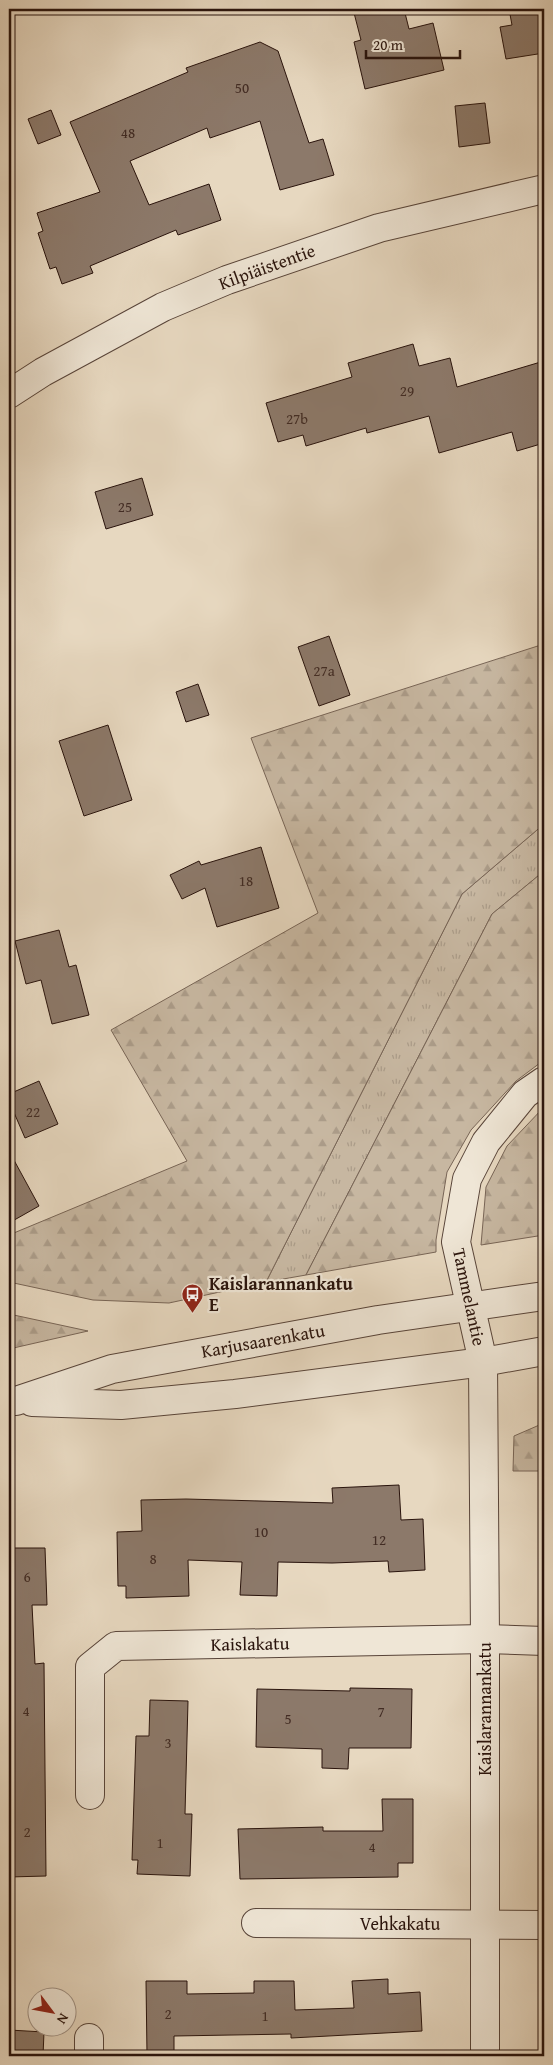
<svg xmlns="http://www.w3.org/2000/svg" width="553" height="2065" viewBox="0 0 553 2065" font-family="'Gentium Book Plus',serif">
  <style>
    .grass { fill: url(#grass-tufts); stroke: #786556 }
    .forest { fill: url(#forest-firs); stroke: #786556 }
    .building { fill: #8c796a; stroke: #29130c }
    .lines { fill: none; stroke-linecap: round; stroke-linejoin: round }
    .minor-casing { stroke: #584439; stroke-width: 30 }
    .tertiary-casing { stroke: #584439; stroke-width: 30 }
    .minor { stroke: #efe6d6; stroke-width: 28 }
    .tertiary { stroke: #efe6d6; stroke-width: 28 }
    .labels { text-anchor: middle; stroke-width: 4.5; stroke-linejoin: round; paint-order: stroke }
    .number-label { font-size: 15px; fill: #422c24 }
    .street-label { font-size: 18px; fill: #29130c; stroke: #efe6d6 }
    .poi-label { font-size: 18px; font-weight: bold; fill: #29130c; stroke: #efe6d6; text-anchor: start }
  </style>
  <defs>
    <pattern id="grass-tufts" width="24" height="20" patternUnits="userSpaceOnUse" patternTransform="scale(1.25)"><rect width="24" height="20" fill="#c7b7a1"/><path d="M3 7l-1-3M5 7V3M7 7l1-3M15 17l-1-3M17 17v-4M19 17l1-3" fill="none" stroke="#ab9c89"/></pattern>
    <pattern id="forest-firs" width="22" height="20" patternUnits="userSpaceOnUse" patternTransform="scale(1.25)"><rect width="22" height="20" fill="#c7b7a1"/><path d="M5 1l3.5 6h-7zM16 11l3.5 6h-7z" fill="#ab9c89"/></pattern>
  </defs>
  <rect width="100%" height="100%" fill="#e7d8c0"/>
  <filter id="stains"><feTurbulence type="fractalNoise" baseFrequency=".004" numOctaves="4"/><feColorMatrix values="0 0 0 0 .2 0 0 0 0 .09 0 0 0 0 .02 0 0 0 .5 -.17"/></filter>
  <radialGradient id="worn" r=".72"><stop offset=".6" stop-color="#630" stop-opacity="0"/><stop offset="1" stop-color="#630" stop-opacity=".3"/></radialGradient>
  <!-- grass -->
  <polygon class="grass" points="544,824 544,871 492,914 306,1275 266,1282 462,894"/>
  <!-- forest -->
  <g class="forest">
    <polygon points="544,644 544,824 462,894 266,1282 169,1303 93,1300 9,1282 9,1235 187,1161 111,1030 318,913 251,738"/>
    <polygon points="544,871 544,1060 516,1081 471,1130 447,1172 436,1240 436,1252 306,1275 492,914"/>
    <polygon points="544,1107 544,1235 481,1245 486,1187 507,1146"/>
    <polygon points="9,1314 88,1331 9,1349"/>
    <polygon points="544,1423 544,1471 513,1471 514,1436"/>
  </g>
  <!-- building -->
  <g class="building">
    <polygon points="353,9 404,9 409,29 433,23 444,70 365,89 354,42 361,40"/>
    <polygon points="509,9 544,9 544,53 506,59 500,27 512,25"/>
    <polygon points="260,42 278,51 309,143 323,139 334,175 280,190 260,121 210,138 207,128 130,161 149,205 209,184 221,220 178,235 176,230 90,266 93,273 62,284 56,267 50,269 38,233 43,231 37,213 100,192 70,122 188,72 186,68"/>
    <polygon points="485,103 490,143 459,147 455,106"/>
    <polygon points="51,110 61,135 38,144 28,119"/>
    <polygon points="413,344 419,366 450,358 457,387 544,361 544,443 517,451 512,432 439,453 429,416 367,433 366,428 306,446 303,435 278,442 266,403 352,377 348,363"/>
    <polygon points="142,478 153,515 106,529 95,492"/>
    <polygon points="329,636 350,695 319,706 298,647"/>
    <polygon points="198,684 209,715 186,722 176,692"/>
    <polygon points="108,725 132,800 84,816 59,741"/>
    <polygon points="261,847 279,908 217,927 205,888 182,899 170,875 199,861 201,865"/>
    <polygon points="59,930 69,967 76,965 89,1015 52,1024 41,980 26,984 15,941"/>
    <polygon points="39,1081 58,1124 25,1138 9,1101 9,1094"/>
    <polygon points="9,1151 39,1206 9,1223"/>
    <polygon points="399,1485 401,1520 423,1519 425,1570 389,1572 388,1561 332,1563 278,1562 277,1596 240,1595 242,1562 188,1560 189,1596 126,1598 126,1586 118,1586 117,1532 142,1531 141,1500 186,1499 333,1503 332,1488"/>
    <polygon points="9,1548 45,1548 47,1605 32,1605 35,1664 44,1663 46,1876 9,1877"/>
    <polygon points="350,1688 412,1689 411,1748 349,1748 348,1769 322,1768 322,1749 256,1747 257,1689 350,1691"/>
    <polygon points="150,1700 188,1701 185,1814 192,1814 190,1876 137,1874 138,1860 132,1860 136,1736 149,1736"/>
    <polygon points="382,1799 413,1799 413,1863 398,1863 398,1877 240,1879 238,1829 323,1827 323,1831 383,1831"/>
    <polygon points="388,1979 388,1994 420,1992 422,2031 291,2038 291,2034 174,2036 174,2054 147,2054 146,1981 187,1981 187,1994 254,1993 254,1981 294,1981 295,2010 354,2008 352,1981"/>
    <polygon points="9,2030 44,2032 43,2056 9,2056"/>
  </g>
  <g class="lines">
    <defs>
      <g id="minor">
        <polyline points="9,394 43,372 163,307 227,280 379,228 544,189"/>
        <polyline points="90,1795 90,1667 116,1646 485,1639 544,1641"/>
        <polyline points="256,1923 544,1925"/>
        <polyline points="89,2056 89,2038"/>
        <polyline points="485,2056 485,1639 483,1362 456,1242 467,1179 486,1142 525,1094 544,1081"/>
      </g>
      <g id="tertiary">
        <polyline points="16,1401 112,1369 378,1320 544,1296"/>
        <polyline points="32,1402 121,1405 235,1394 483,1362 544,1351"/>
      </g>
    </defs>
    <!-- minor casing -->
    <use href="#minor" class="minor-casing"/>
    <!-- tertiary casing -->
    <use href="#tertiary" class="tertiary-casing"/>
    <!-- minor -->
    <use href="#minor" class="minor"/>
    <!-- tertiary -->
    <use href="#tertiary" class="tertiary"/>
  </g>
  <!-- icons -->
  <defs>
    <symbol id="bus-pin" viewBox="-11 -11 22 30"><path d="M0 17L-7.5 6A9.5 9.5 0 1 1 7.5 6Z" fill="#8f2418" stroke="#efe6d6"/><path d="M-5-6H5V4H4V6H2V4H-2V6H-4V4H-5ZM-3.5-4V0h7V-4ZM-3.5 1.2v1.5H-2V1.2ZM2 1.2v1.5H3.5V1.2Z" fill="#fff"/></symbol>
  </defs>
  <g fill-rule="evenodd">
    <use href="#bus-pin" x="180" y="1282" width="25" height="34"/>
  </g>
  <g class="labels">
    <!-- number labels -->
    <g class="number-label">
      <text x="242" y="93">50</text>
      <text x="128" y="138">48</text>
      <text x="407" y="396">29</text>
      <text x="297" y="424">27b</text>
      <text x="125" y="512">25</text>
      <text x="324" y="676">27a</text>
      <text x="246" y="886">18</text>
      <text x="33" y="1117">22</text>
      <text x="261" y="1537">10</text>
      <text x="379" y="1545">12</text>
      <text x="153" y="1564">8</text>
      <text x="27" y="1582">6</text>
      <text x="26" y="1716">4</text>
      <text x="381" y="1717">7</text>
      <text x="288" y="1724">5</text>
      <text x="168" y="1748">3</text>
      <text x="27" y="1837">2</text>
      <text x="160" y="1848">1</text>
      <text x="372" y="1852">4</text>
      <text x="168" y="2019">2</text>
      <text x="265" y="2021">1</text>
    </g>
    <!-- street labels -->
    <g class="street-label">
      <text transform="translate(267 267) rotate(-20)" y="6">Kilpiäistentie</text>
      <text transform="translate(469 1297) rotate(78)" y="6">Tammelantie</text>
      <text transform="translate(263 1341) rotate(-10)" y="6">Karjusaarenkatu</text>
      <text transform="translate(250 1644) rotate(-1)" y="6">Kaislakatu</text>
      <text transform="translate(485 1709) rotate(-90)" y="6">Kaislarannankatu</text>
      <text x="400" y="1930">Vehkakatu</text>
    </g>
    <!-- poi labels -->
    <g class="poi-label">
      <text x="209" y="1290">Kaislarannankatu<tspan x="209" dy="21">E</tspan></text>
    </g>
  </g>
  <!-- margin -->
  <rect width="553" height="2065" fill="none" stroke="#e7d8c0" stroke-width="30"/>
  <rect x="10" y="10" width="533" height="2045" fill="none" stroke="#29130c" stroke-width="2.5"/>
  <rect x="15" y="15" width="523" height="2035" fill="none" stroke="#29130c"/>
  <!-- north arrow -->
  <g transform="translate(52 2012) rotate(122)"><circle r="24" fill="#efe6d6" stroke="#a09285"/>
  <path d="M0-4L9 19L0 12L-9 19Z" fill="#8f2418"/>
  <text y="-8" font-size="14" font-weight="bold" text-anchor="middle" fill="#29130c">N</text>
  </g>
  <!-- scale -->
  <path d="M366 50v8h94v-8" fill="none" stroke="#29130c" stroke-width="2.5"/>
  <text x="373" y="50" font-size="15" fill="#29130c" stroke="#efe6d6" stroke-width="4" paint-order="stroke">20 m</text>
  <rect width="100%" height="100%" filter="url(#stains)"/>
  <rect width="100%" height="100%" fill="url(#worn)"/>
</svg>
